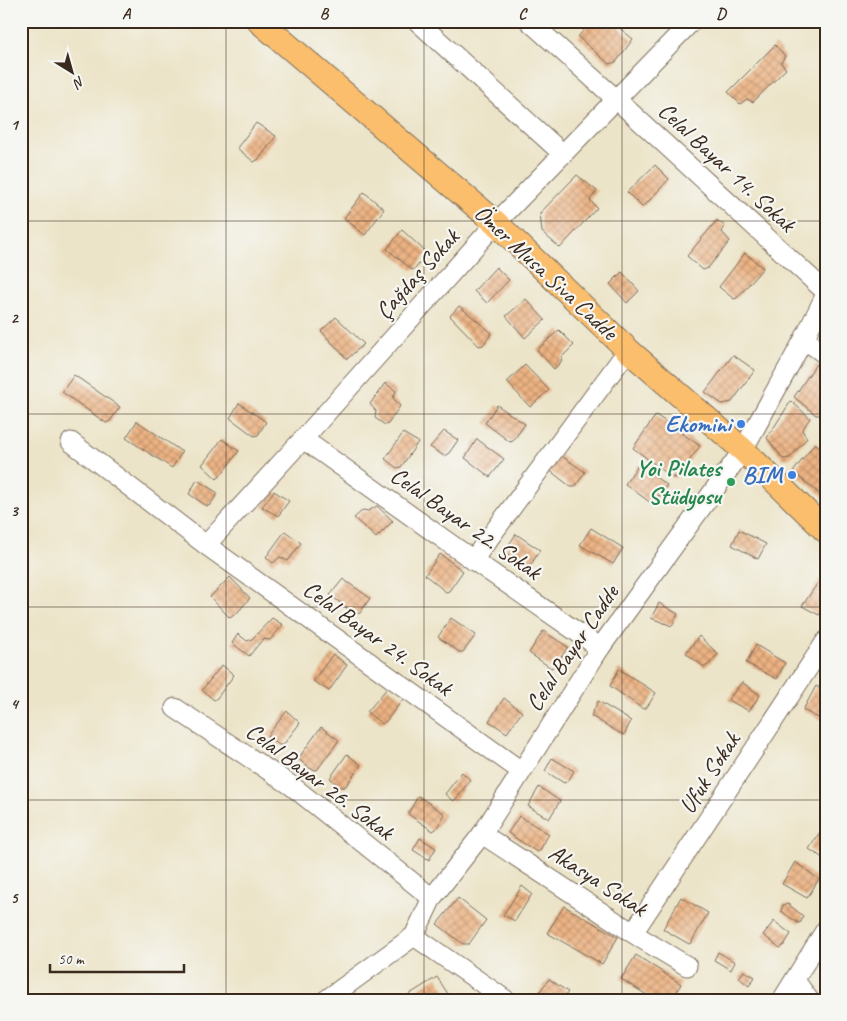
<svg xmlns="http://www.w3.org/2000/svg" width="847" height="1021" viewBox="0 0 847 1021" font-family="Caveat,sans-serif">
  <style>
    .building { fill: url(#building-cross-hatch) }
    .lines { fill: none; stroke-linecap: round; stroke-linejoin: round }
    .minor-casing { stroke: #796b5a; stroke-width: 21 }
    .major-casing { stroke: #796b5a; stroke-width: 26 }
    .minor { stroke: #fff; stroke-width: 19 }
    .major { stroke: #fabe6d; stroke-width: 24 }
    .grid { fill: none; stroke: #3b2a1e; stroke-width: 1; stroke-opacity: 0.55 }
    .shop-dot { fill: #3f7fe0; stroke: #f6f6f2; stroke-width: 2 }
    .leisure-dot { fill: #2e9e5b; stroke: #f6f6f2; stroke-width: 2 }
    .labels { text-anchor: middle; stroke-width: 4.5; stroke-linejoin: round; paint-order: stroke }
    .street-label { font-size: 24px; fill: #3b2a1e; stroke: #f6f6f2 }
    .shop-label { font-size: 24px; font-weight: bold; fill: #366cbe; stroke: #f6f6f2; text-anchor: end }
    .leisure-label { font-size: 24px; font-weight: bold; fill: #27864d; stroke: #f6f6f2; text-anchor: end }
    .neatline { fill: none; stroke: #3b2a1e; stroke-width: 2 }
    .grid-label { font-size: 16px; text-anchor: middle; font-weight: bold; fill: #3b2a1e }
  </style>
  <defs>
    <pattern id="building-cross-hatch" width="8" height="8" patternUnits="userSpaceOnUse" patternTransform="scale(1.25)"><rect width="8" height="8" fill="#edb383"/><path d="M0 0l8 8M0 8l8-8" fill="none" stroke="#c1926b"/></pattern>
  </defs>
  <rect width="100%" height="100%" fill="#f6f6f2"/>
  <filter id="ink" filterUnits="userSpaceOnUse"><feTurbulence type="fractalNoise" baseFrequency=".02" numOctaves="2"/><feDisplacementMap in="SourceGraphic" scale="10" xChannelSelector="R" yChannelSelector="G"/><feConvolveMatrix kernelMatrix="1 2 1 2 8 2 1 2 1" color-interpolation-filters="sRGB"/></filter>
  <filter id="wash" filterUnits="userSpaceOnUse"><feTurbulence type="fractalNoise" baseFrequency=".0096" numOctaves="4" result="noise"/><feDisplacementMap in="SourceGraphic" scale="20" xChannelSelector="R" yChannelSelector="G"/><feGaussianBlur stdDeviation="1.12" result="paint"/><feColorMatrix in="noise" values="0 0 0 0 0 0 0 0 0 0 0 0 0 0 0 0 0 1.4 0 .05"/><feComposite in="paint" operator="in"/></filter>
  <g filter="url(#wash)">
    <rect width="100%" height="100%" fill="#ece4c8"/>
    <g id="blocks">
      <!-- building -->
      <g class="building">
        <polygon points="591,21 611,21 633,39 616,62 609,64 578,37"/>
        <polygon points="775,45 785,56 781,63 786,69 753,102 747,99 740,104 728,92"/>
        <polygon points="256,123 276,136 259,159 254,162 237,148"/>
        <polygon points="655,165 669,179 648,202 642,207 627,192"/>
        <polygon points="577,175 597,191 590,200 597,208 560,248 542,232 540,213"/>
        <polygon points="364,192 384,209 365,235 344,218"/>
        <polygon points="717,220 725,226 722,232 730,241 708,268 703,270 687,256"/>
        <polygon points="402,230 427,253 416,268 412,270 387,249"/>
        <polygon points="745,253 763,268 737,298 734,299 719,287"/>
        <polygon points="496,267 509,280 487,303 474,291"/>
        <polygon points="622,272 639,291 627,303 610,284"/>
        <polygon points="526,299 545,320 525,338 506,316"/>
        <polygon points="459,306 492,333 483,345 479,346 450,316"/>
        <polygon points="336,317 364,344 347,359 321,331"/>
        <polygon points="559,330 574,345 562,357 561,362 554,369 537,350"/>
        <polygon points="733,355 755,370 732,402 722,404 705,392"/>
        <polygon points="816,364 826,371 826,409 821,415 816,415 794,397"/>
        <polygon points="525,365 549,390 530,407 507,382"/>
        <polygon points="74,375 120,407 110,421 106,423 62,392"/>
        <polygon points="385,383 396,391 393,398 400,406 388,424 385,425 375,418 376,411 370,404"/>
        <polygon points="791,401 810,418 802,430 807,438 790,458 783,459 767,438"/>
        <polygon points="239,403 266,422 258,435 254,436 230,418"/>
        <polygon points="497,405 525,424 513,441 510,442 485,423"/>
        <polygon points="656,415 700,446 677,477 673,478 633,448"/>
        <polygon points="137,421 182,452 172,468 126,438"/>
        <polygon points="444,431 458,440 449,453 444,456 430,447"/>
        <polygon points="403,433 418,442 401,467 397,468 385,459"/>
        <polygon points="222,439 239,451 221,475 217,479 202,465"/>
        <polygon points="477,439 504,459 490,477 465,458"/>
        <polygon points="815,443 826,452 826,499 793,472"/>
        <polygon points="559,454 585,472 575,487 571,487 548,469"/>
        <polygon points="638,465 667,485 654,502 651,503 625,484"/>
        <polygon points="197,480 218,493 210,505 207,506 189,494"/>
        <polygon points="274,491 289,501 278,516 262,507"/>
        <polygon points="377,506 393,521 376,538 354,518 363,510 368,511"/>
        <polygon points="591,528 623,548 613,564 580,545"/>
        <polygon points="739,530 766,544 758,559 732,545"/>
        <polygon points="285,531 301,543 288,561 280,557 273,563 266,557"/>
        <polygon points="516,534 540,550 529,568 504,552"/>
        <polygon points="440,554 463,571 449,591 446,592 425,575"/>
        <polygon points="824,574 826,575 826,605 819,615 802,606"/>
        <polygon points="230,577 250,598 238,612 230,618 210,597"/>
        <polygon points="343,579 370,598 360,613 355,614 330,595"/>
        <polygon points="659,603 678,614 672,626 651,618"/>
        <polygon points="272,618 283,625 270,640 263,639 249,656 232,643 238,634 247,641 252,639"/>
        <polygon points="451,618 476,635 463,652 459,652 438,637"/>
        <polygon points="543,631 568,647 555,666 551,668 529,653"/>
        <polygon points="699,636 718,654 708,665 704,667 686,653"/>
        <polygon points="756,645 785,663 777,679 746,663"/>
        <polygon points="333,654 347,665 329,691 313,681"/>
        <polygon points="222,665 234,675 217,698 214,700 202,690"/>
        <polygon points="619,669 656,693 647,707 643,709 610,686"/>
        <polygon points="742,682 760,695 749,711 728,700"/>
        <polygon points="816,686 826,691 826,722 803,710"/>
        <polygon points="388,687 404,698 387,720 382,724 367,712"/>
        <polygon points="504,698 522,712 507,733 489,721"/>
        <polygon points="598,701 631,721 625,733 623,735 591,716"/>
        <polygon points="287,711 300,723 283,745 279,745 267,736"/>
        <polygon points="321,727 339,740 317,770 311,769 298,759"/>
        <polygon points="347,754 361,765 345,787 340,787 330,778"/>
        <polygon points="552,758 574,771 568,781 564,783 545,771"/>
        <polygon points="462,772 470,780 456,799 453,801 445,794"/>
        <polygon points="539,787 560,801 549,819 528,806"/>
        <polygon points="418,796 445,814 436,829 433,831 408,814"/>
        <polygon points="519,816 549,834 540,850 537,852 508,833"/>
        <polygon points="820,832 826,836 826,860 809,849"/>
        <polygon points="420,838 436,848 429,860 413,850"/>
        <polygon points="795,862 819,879 807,898 782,884"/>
        <polygon points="522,886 532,894 515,921 503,915"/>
        <polygon points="681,897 708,913 691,943 689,944 663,929"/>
        <polygon points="458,898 486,920 469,944 463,944 437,924"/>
        <polygon points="788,904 803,916 801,922 798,923 781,911 783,905"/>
        <polygon points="564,906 618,937 602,964 547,933"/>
        <polygon points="774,921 791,934 784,945 780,948 763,935"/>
        <polygon points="718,952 735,962 731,970 714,960"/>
        <polygon points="636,955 681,984 672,1000 655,1000 621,979"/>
        <polygon points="744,971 755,977 749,986 739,978"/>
        <polygon points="437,977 452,1000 407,1000 405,997"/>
        <polygon points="549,979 568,992 562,1000 539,1000 536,997"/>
      </g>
    </g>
  </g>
  <g filter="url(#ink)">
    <use href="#blocks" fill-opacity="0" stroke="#796b5a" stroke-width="1"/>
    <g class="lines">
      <defs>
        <g id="minor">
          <polyline points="417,21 563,154"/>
          <polyline points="529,21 616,99 826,292"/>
          <polyline points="804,339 826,355"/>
          <polyline points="303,439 473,560 600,648"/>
          <polyline points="71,442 206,545 521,771"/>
          <polyline points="206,545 303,439 496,223 692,21"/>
          <polyline points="473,560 628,350"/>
          <polyline points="175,708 292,786 432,898"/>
          <polyline points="482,834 642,939 687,966"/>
          <polyline points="633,933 826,641"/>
          <polyline points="414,936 506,1000"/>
          <polyline points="795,980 809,1000"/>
          <polyline points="326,1000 414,936 432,898 482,834 600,648 743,450 804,339 826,294"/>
          <polyline points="782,1000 826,929"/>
        </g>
        <polyline id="major" points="259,21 496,223 628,350 743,450 826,531"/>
      </defs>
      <!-- minor casing -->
      <use href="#minor" class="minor-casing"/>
      <!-- major casing -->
      <use href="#major" class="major-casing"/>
      <!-- minor -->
      <use href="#minor" class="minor"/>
      <!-- major -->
      <use href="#major" class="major"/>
    </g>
  </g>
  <!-- grid -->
  <path class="grid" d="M226,21V1000M424,21V1000M622,21V1000M21,221H826M21,414H826M21,607H826M21,800H826"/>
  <!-- markers -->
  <g class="shop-dot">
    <circle cx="741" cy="424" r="5"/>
    <circle cx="792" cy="475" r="5"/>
  </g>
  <circle class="leisure-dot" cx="731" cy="482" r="5"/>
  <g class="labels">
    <!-- street labels -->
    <g class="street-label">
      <text transform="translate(727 167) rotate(43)" y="8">Celal Bayar 14. Sokak</text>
      <text transform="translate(546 272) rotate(43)" y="8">Ömer Musa Siva Cadde</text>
      <text transform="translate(417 274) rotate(-48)" y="8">Çağdaş Sokak</text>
      <text transform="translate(466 523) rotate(35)" y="8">Celal Bayar 22. Sokak</text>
      <text transform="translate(378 638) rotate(36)" y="8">Celal Bayar 24. Sokak</text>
      <text transform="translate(572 648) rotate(-56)" y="8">Celal Bayar Cadde</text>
      <text transform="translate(709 773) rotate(-57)" y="8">Ufuk Sokak</text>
      <text transform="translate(320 781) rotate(37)" y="8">Celal Bayar 26. Sokak</text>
      <text transform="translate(598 880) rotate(33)" y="8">Akasya Sokak</text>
    </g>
    <!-- shop labels -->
    <g class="shop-label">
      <text x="731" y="432">Ekomini</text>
      <text x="782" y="483">BIM</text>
    </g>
    <!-- leisure labels -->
    <g class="leisure-label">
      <text x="721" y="476">Yoi Pilates<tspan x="721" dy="28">Stüdyosu</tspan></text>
    </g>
  </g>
  <!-- margin -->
  <rect width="847" height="1021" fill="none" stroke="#f6f6f2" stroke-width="55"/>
  <!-- north arrow -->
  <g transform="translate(72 72) rotate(143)" stroke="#f6f6f2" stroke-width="4" paint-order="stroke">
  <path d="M0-4L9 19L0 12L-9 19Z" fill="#3b2a1e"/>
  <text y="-8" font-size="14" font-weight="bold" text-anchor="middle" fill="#3b2a1e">N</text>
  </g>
  <!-- scale -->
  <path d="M50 964v8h134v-8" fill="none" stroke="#3b2a1e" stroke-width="2.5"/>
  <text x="58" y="964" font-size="15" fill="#3b2a1e" stroke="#f6f6f2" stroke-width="4" paint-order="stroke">50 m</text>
  <rect x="28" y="28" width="792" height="966" class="neatline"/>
  <g class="grid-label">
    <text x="126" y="19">A</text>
    <text x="324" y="19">B</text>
    <text x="522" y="19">C</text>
    <text x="721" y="19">D</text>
    <text x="14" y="130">1</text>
    <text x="14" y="323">2</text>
    <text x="14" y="516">3</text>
    <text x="14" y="709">4</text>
    <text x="14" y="903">5</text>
  </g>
</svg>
